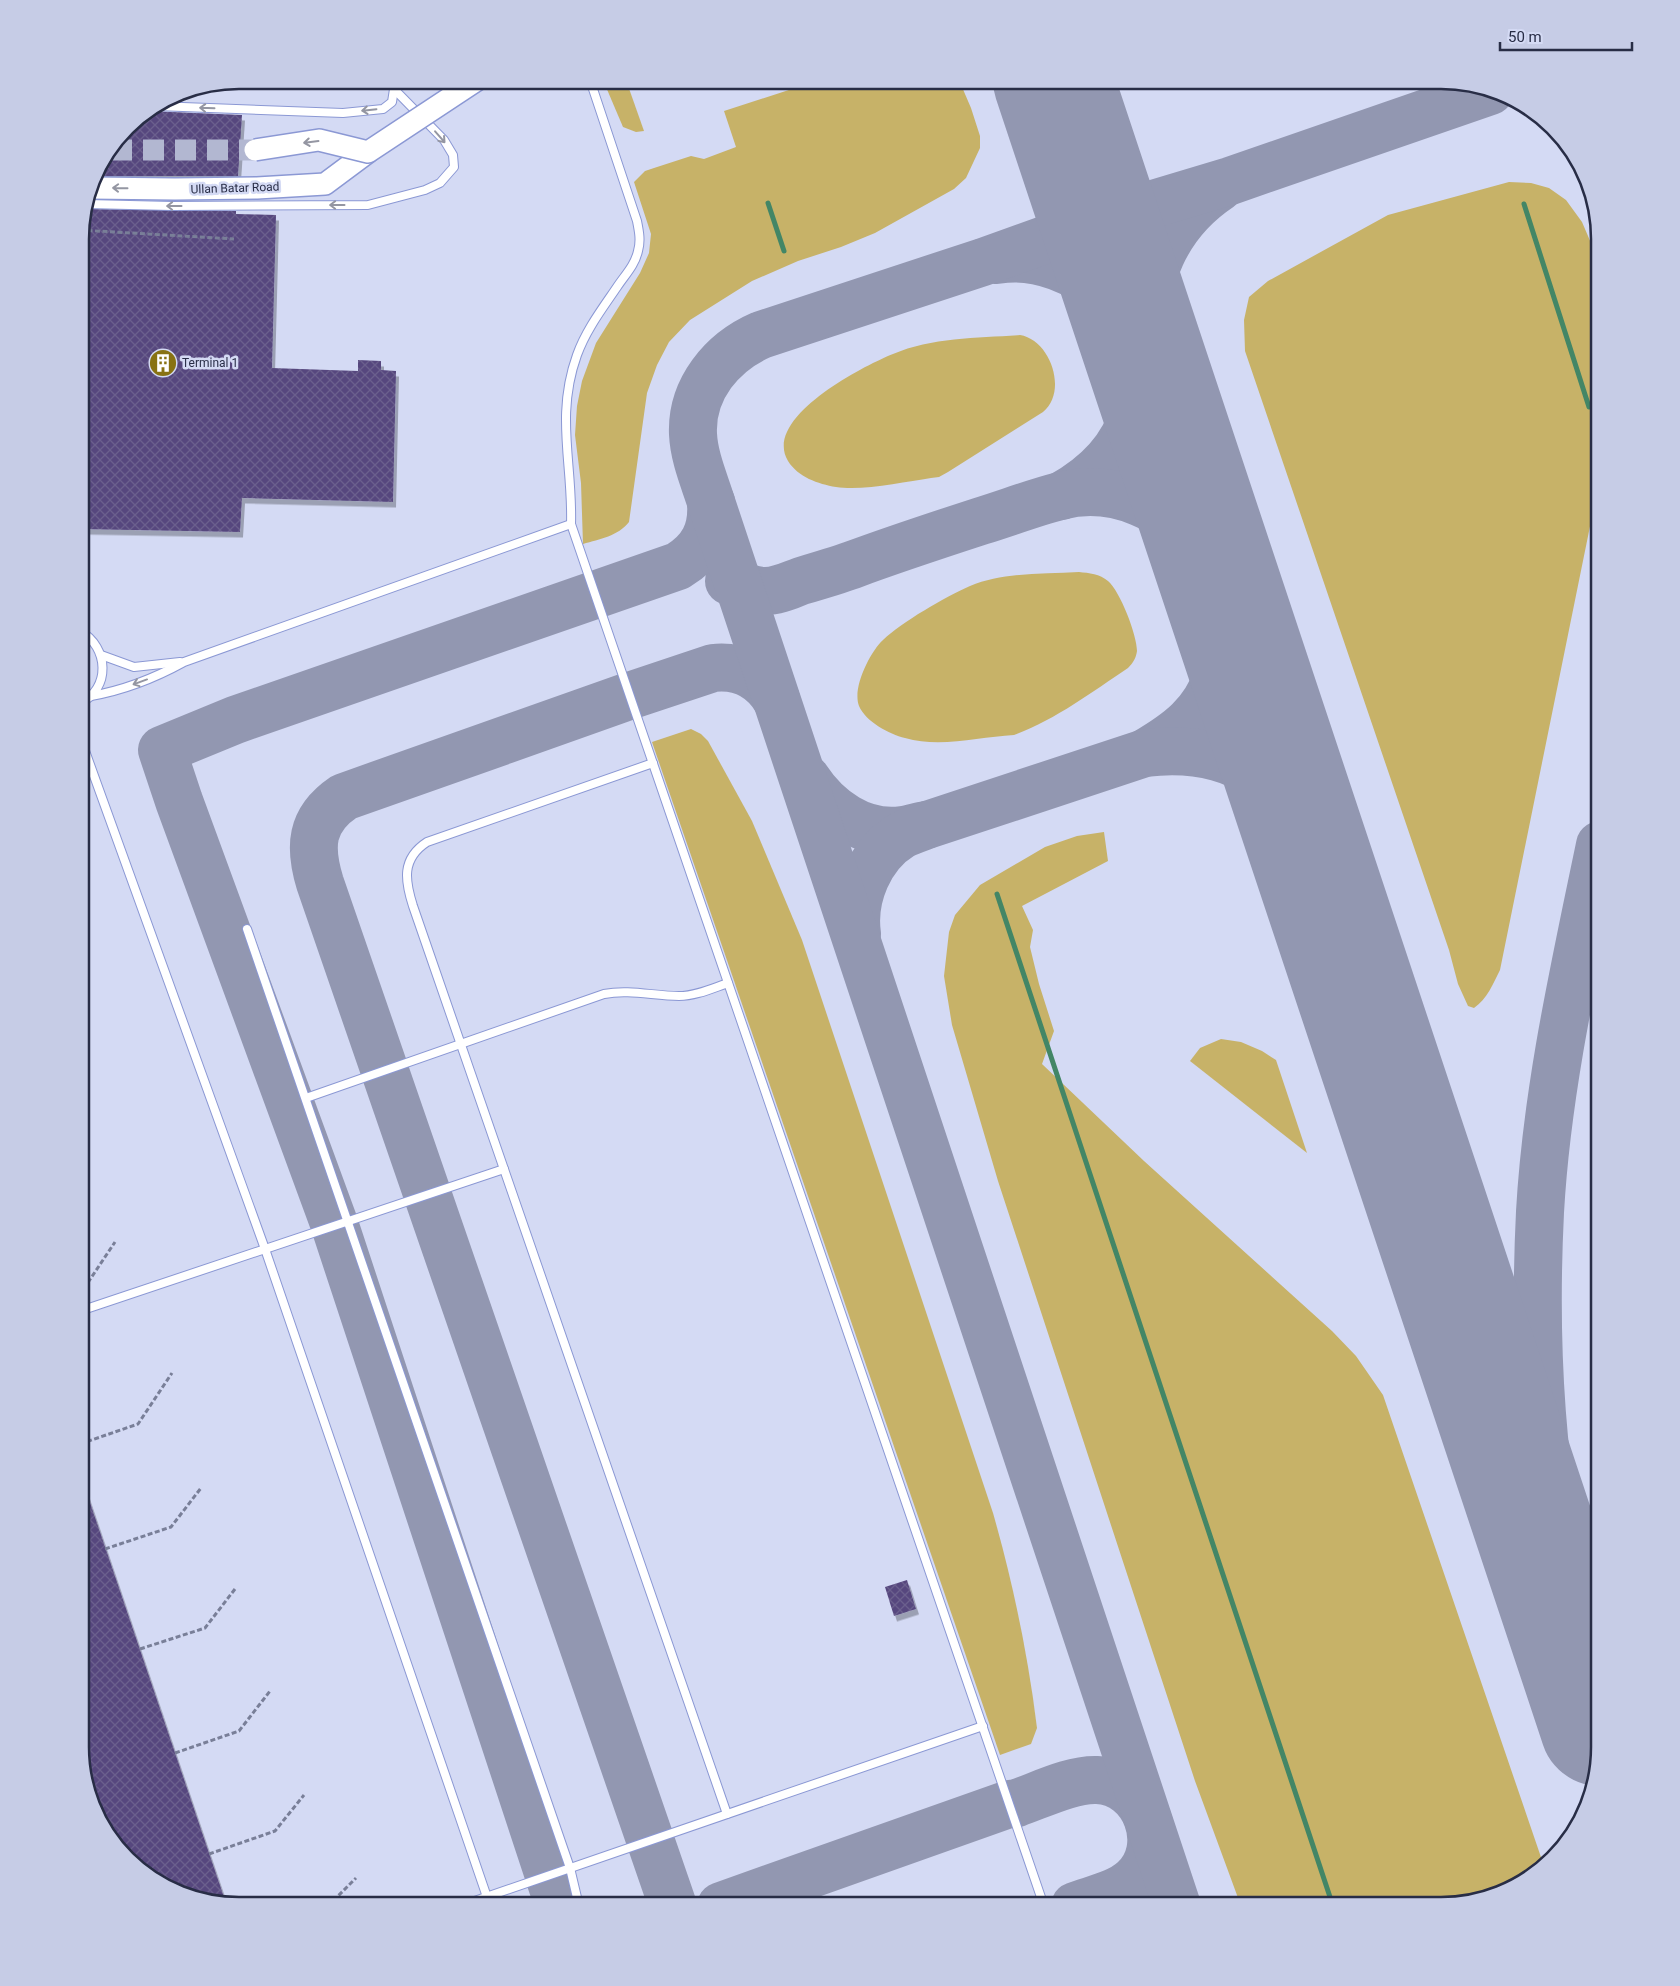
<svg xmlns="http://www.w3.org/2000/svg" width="1680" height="1986" viewBox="0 0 1680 1986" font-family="Roboto,sans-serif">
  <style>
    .green { fill: #c7b268 }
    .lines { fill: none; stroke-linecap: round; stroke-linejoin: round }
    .stream { stroke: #438666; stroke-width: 5 }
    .taxiway { stroke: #9297b1; stroke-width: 48 }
    .runway { stroke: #9297b1; stroke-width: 120 }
    .building { fill: url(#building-cross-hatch); filter: url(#shadow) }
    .secondary-tunnel { stroke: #b2b7d1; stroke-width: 21; stroke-dasharray: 21 11; stroke-linecap: butt }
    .lane-casing { stroke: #8b98d4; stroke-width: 10 }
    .secondary-casing { stroke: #8b98d4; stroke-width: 24 }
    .path { stroke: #797f98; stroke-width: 3; stroke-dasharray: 5 2.5; stroke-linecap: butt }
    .lane { stroke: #fff; stroke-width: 8 }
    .secondary { stroke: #fff; stroke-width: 21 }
    .secondary-bridge-casing { stroke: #8b98d4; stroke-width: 24; stroke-linecap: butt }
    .secondary-bridge { stroke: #fff; stroke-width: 21 }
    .oneway { stroke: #9496a2 }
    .labels { text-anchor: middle; stroke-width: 5; stroke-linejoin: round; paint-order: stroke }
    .street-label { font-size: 12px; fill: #282d46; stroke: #d4daf4 }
    .poi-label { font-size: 12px; fill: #282d46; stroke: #d4daf4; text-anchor: start }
    .rim { fill: none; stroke: #282d46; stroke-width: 2.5 }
  </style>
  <defs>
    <pattern id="building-cross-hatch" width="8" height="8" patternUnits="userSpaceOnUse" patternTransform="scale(1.25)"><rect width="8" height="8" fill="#56477e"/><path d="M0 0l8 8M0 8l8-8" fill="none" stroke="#6b5f8d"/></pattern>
    <filter id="shadow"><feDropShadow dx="3" dy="5.5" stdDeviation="0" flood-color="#0004"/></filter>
  </defs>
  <rect width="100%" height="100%" fill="#d4daf4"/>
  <!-- green -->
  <g class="green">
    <polygon points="603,80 626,80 644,131 636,132 623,127"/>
    <path d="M792,80H959L971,108L980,136V148L966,178L954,189L875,233L841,247L798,261L752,281L690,320L669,342L657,365L647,393L629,522C618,536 600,539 583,544L581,483L575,435L577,406L582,381L596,343L640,273L649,253L651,234L634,182L645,171L654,168L691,156L704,159L736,147L724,111L795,88Z"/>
    <path d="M1509,182L1531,183L1549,188L1566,200L1582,222L1600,264V477L1500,970C1493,984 1487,999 1474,1008L1468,1006L1458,984L1449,950L1245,351L1244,320L1249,297L1268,281L1388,215Z"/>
    <path d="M1020,335C1051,340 1068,392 1043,412L948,472L939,477L931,478C904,482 863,491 836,487C818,484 798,477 788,461C762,418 863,366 893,354C932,337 978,338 1020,335Z"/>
    <path d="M1079,572C1089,573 1100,574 1108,581C1120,591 1137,635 1137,651C1136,658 1133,663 1128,668C1092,692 1055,720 1014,735C979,737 940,748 905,738C889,734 866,722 859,706C852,688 870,652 883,640C902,622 945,597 970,586C1003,572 1043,574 1079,572Z"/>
    <path d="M691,729L701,734L708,741L752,821L802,940L993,1513C1013,1583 1028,1655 1037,1728L1031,1744L1000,1755L652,742Z"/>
    <polygon points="1104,832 1108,861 1022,906 1033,930 1030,947 1039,984 1054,1031 1042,1064 1144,1161 1332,1331 1356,1356 1383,1395 1544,1866 1538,1873 1492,1897 1441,1906 1241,1906 1195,1781 998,1181 952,1025 944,976 949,932 955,915 980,885 1045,847 1077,836"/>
    <polygon points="1221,1039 1241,1042 1262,1051 1276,1060 1307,1153 1190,1061 1200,1048"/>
  </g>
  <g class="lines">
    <!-- stream -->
    <g class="stream">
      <polyline points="768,203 784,251"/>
      <polyline points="1524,204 1589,407"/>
      <polyline points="997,894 1333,1906"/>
    </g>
    <!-- taxiway -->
    <g class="taxiway">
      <path d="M997,260C1036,253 1081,271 1109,299C1121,312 1131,327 1141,342"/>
      <path d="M1061,496C1095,477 1123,451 1134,412C1142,387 1139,369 1141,344C1146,279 1163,225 1220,187"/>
      <path d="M729,581C741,586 752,591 765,591C778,591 790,585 801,581C818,576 835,571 852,565C895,549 938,535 981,521C1007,513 1033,503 1060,496C1114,482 1171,508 1203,552C1228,588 1232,634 1218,675C1204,715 1179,733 1145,753"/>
      <path d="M806,778C827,810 862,836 903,830C911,829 919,826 926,825"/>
      <path d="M857,934C852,898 869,855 902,835C910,831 919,828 927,825L1145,753C1194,747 1245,756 1279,796C1291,811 1300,830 1308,847"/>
      <path d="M1597,1716C1581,1650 1565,1584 1554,1517C1538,1417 1535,1313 1540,1212C1547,1088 1575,966 1600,845"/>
      <path d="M559,1906L335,1226L179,801L162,750L235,720L678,566C703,551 713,531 711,502"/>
      <path d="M673,1906L320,883C309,847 310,820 344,797L629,696L713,668C739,665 762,676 776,699"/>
      <path d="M721,1906L1009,1804L1017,1803C1040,1795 1072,1779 1097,1780C1146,1782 1170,1847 1134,1880C1119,1894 1094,1899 1075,1906"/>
      <path d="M1177,1906L711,502C704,480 694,457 693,434C691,389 722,352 761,335L983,262L1100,220L1230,181L1490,91"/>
    </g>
    <!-- runway -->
    <polyline class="runway" points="1053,80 1600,1726"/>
  </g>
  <!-- building -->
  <g class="building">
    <polygon points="148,111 242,115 238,176 95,176 97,168 134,120"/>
    <polygon points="86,209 236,211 236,214 276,215 272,368 358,371 358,360 381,361 381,370 396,371 393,502 242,498 240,532 80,529 80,228"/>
    <polygon points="80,1482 83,1482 226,1903 168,1889 113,1844 88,1798 80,1747"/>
    <polygon points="907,1580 916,1609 894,1616 885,1587"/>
  </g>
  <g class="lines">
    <!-- secondary-tunnel -->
    <polyline class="secondary-tunnel" points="111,150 255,150"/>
    <defs>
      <g id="lane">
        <path d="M590,80L637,221C639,231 641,241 638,251C635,265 625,275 617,287C602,309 586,330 577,355C555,416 573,464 571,524L1044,1906"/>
        <polyline points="156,106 343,113 383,109 392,102 394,89 388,80"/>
        <polyline points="87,204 172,206 368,205 425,190 440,183 454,167 453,155 444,140 394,89"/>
        <polyline points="101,655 134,667 180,662"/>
        <path d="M91,696C125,690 155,678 184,662L571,524"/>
        <path d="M80,703C111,689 109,647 80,631"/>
        <polyline points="80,737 265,1249 487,1897"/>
        <path d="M653,763L427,842C401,859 405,881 413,906L727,1814"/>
        <polyline points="247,929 570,1868 579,1906"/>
        <path d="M306,1098L604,994C629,989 654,996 679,996C696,996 713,988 728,983"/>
        <polyline points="80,1311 504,1169"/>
        <polyline points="460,1906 983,1726"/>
      </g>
      <polyline id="secondary" points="91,188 175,189 257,188 325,184 368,152"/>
    </defs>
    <!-- lane casing -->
    <use href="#lane" class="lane-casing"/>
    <!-- secondary casing -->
    <use href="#secondary" class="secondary-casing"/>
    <!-- path -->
    <g class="path">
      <polyline points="80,230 234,239"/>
      <polyline points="80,1146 85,1140"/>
      <polyline points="80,1284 89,1281 115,1242"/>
      <polyline points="80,1444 138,1424 172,1373"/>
      <polyline points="105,1549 171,1527 201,1488"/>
      <polyline points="140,1649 205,1628 235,1589"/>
      <polyline points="175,1753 239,1731 270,1691"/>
      <polyline points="209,1854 275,1831 304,1795"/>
      <polyline points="328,1906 356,1878"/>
    </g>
    <!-- lane -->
    <use href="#lane" class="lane"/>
    <!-- secondary -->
    <use href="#secondary" class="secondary"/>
    <defs>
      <polyline id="secondary-bridge" points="255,150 319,140 368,152 477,80"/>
    </defs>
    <!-- secondary-bridge casing -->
    <use href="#secondary-bridge" class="secondary-bridge-casing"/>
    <!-- secondary-bridge -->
    <use href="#secondary-bridge" class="secondary-bridge"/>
  </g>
  <!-- one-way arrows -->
  <defs><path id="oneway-shaft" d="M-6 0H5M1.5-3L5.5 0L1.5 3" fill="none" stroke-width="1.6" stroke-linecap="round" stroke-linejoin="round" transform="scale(1.25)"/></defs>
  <g class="oneway">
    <use href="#oneway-shaft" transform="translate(207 108) rotate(-178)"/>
    <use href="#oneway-shaft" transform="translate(369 110) rotate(174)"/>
    <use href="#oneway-shaft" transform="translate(440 137) rotate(49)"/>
    <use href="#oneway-shaft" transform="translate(311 142) rotate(173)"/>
    <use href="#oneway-shaft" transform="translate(120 188) rotate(-179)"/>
    <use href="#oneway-shaft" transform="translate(337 205) rotate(180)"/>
    <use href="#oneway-shaft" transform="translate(174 206) rotate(-180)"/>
    <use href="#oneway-shaft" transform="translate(140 682) rotate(160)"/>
  </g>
  <!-- icons -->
  <defs>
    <symbol id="building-disc" viewBox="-11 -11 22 22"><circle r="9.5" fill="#887213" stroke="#d4daf4"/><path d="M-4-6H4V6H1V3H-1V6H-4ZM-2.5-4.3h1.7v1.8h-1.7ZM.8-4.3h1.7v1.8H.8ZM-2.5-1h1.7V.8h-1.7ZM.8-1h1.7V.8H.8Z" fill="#fff"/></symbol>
  </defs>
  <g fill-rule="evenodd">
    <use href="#building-disc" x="147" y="347" width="32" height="32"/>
  </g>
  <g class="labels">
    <!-- street labels -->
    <g class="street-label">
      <text transform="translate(235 188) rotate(-2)" y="4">Ullan Batar Road</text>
    </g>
    <!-- poi labels -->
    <g class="poi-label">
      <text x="182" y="367">Terminal 1</text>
    </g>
  </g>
  <!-- crop -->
  <path d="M0 0H1680V1986H0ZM239 89H1441A150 150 0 0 1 1591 239V1747A150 150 0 0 1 1441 1897H239A150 150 0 0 1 89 1747V239A150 150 0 0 1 239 89Z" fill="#c6cce6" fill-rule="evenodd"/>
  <path class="rim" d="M239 89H1441A150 150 0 0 1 1591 239V1747A150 150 0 0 1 1441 1897H239A150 150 0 0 1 89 1747V239A150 150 0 0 1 239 89Z"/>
  <!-- scale -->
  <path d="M1500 42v8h132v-8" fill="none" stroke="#282d46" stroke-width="2.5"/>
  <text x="1508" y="42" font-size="15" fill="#282d46" stroke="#d4daf4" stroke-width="4" paint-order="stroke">50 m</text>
</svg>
